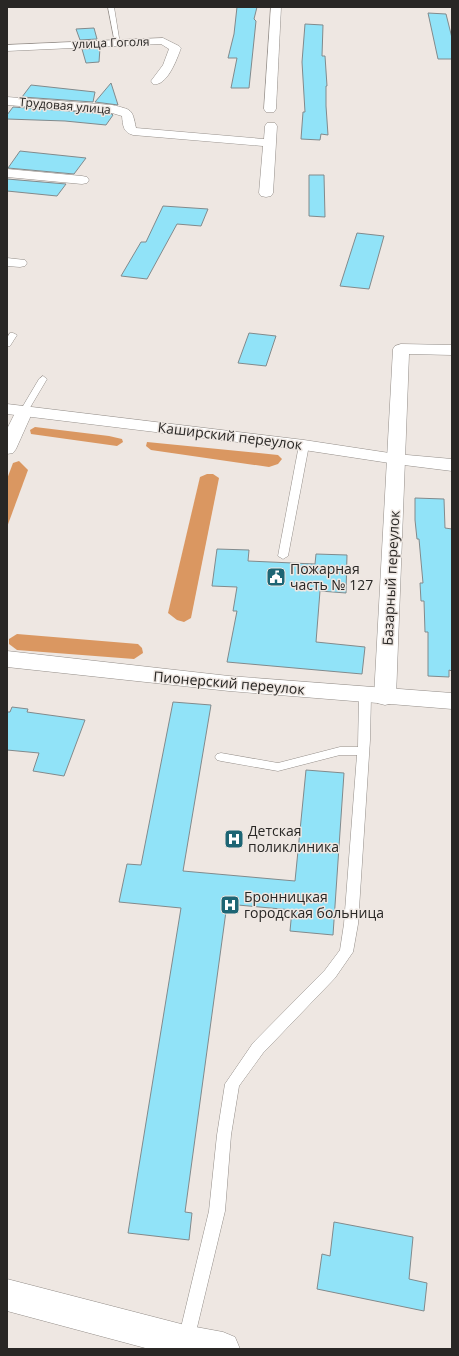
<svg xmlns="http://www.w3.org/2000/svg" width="459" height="1356" viewBox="0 0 459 1356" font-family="'Open Sans',sans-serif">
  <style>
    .forest { fill: #da9761 }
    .building { fill: #91e3f8; stroke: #828a8c }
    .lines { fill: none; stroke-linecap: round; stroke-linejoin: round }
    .service-casing { stroke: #948e89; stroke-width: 1 }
    .minor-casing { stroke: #948e89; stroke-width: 1 }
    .tertiary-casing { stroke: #948e89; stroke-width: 1 }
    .secondary-casing { stroke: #948e89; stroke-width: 1 }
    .service { fill: #fff; fill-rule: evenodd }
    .minor { fill: #fff; fill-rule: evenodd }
    .tertiary { fill: #fff; fill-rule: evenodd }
    .secondary { fill: #fff; fill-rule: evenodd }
    .labels { text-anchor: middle; stroke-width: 3; stroke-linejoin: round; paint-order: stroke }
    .far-street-label { font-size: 12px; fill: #292725; stroke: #eee7e2 }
    .street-label { font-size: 14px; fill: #292725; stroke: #eee7e2 }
    .poi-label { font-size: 14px; fill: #292725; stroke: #eee7e2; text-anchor: start }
  </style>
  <rect width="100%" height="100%" fill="#eee7e2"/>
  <!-- forest -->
  <g class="forest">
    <polygon points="35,427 109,436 122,439 123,442 117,446 31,434 30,430"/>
    <polygon points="147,442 278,455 282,459 278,464 269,467 151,450 146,446"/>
    <polygon points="19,461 28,470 7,527 7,479 13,463"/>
    <polygon points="207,474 213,474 219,478 191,618 184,622 177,620 168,613 200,477"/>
    <polygon points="17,634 138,644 142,648 143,653 134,659 17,650 9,644 9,639"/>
  </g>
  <!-- building -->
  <g class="building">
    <polygon points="237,7 257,7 254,19 256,21 249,88 231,88 237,58 228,58 234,34"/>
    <polygon points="428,13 446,14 452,38 452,59 438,59"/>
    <polygon points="305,24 323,25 322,56 325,56 327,86 326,86 326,106 328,135 321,134 320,140 301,139 303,112 305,112 302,62"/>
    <polygon points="94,28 97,39 80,40 76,29"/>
    <polygon points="100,48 99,62 86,63 82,49"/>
    <polygon points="111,83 118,105 95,102"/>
    <polygon points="31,85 95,92 93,102 22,97"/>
    <polygon points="13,107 112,114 113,115 106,125 65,121 7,119 7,115"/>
    <polygon points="20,151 29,152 86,158 74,174 8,168"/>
    <polygon points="309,175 324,175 325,217 309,216"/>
    <polygon points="7,179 66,184 57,196 7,191"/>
    <polygon points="163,206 208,209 201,226 177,224 147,279 121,276 141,242 146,242"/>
    <polygon points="357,233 384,236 369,289 340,286"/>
    <polygon points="249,333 276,336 266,366 238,363"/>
    <polygon points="415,498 444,499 445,528 452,529 452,671 449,670 449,677 428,676 428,632 425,632 424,601 421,601 420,583 423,583 419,539 417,539 415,520"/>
    <polygon points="217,549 249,550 248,561 315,564 316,554 347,555 346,593 320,591 316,642 365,647 362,674 227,662 237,611 233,611 237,587 212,586"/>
    <polygon points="173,702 211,705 183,871 295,881 306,770 344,773 333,935 290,931 292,910 227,904 185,1212 192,1213 189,1240 128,1233 181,908 119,902 127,864 141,865"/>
    <polygon points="12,707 28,709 27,712 85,720 64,776 33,771 39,753 7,750 7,712 10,712"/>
    <polygon points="334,1222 413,1237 409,1279 427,1283 424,1311 317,1289 322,1254 330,1256"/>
  </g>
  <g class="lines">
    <defs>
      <g id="service">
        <polygon points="108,7 114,7 120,44 115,43"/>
        <polygon points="10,333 13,333 17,335 10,346 7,346 7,338"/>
        <polygon points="43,376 47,379 28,411 24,414 21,413 20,411 39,379"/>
        <polygon points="304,442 309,445 288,556 283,559 278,556 299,445"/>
        <polygon points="365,692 369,693 371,696 370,740 358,924 353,952 335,978 263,1053 239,1086 231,1135 225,1211 194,1340 192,1346 186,1348 180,1346 178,1340 209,1211 217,1135 225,1084 253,1043 325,970 340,950 344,924 357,755 340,755 278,771 221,761 217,760 215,757 217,754 221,753 278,763 340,747 358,747 359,696 361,693"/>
      </g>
      <g id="minor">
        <polygon points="271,7 281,7 276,109 274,112 266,112 264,109"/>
        <path d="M163,38L179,46L181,48C177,59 167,87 153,84L151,81L163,65L169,49L161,44L7,51V45Z"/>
        <path d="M7,97L112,105C132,110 132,108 136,128L264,139L265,126L267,123H275L277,126L273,193L271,196L266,197L261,196L259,193L263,146L133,135C123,132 123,126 122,116L112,113L7,105Z"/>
        <polygon points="7,169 82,176 87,177 89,180 87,183 82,184 7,177"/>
        <polygon points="7,258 25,260 27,263 25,266 20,267 7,266"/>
        <polygon points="401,344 452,345 452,355 409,354 396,697 393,703 385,705 377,703 374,697 393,349 395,346"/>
      </g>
      <g id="tertiary">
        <polygon points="24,406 30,407 33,411 16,449 13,453 7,454 7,429 18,407"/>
        <polygon points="7,651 229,676 452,693 452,709 229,691 7,667"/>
        <polygon points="7,1279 185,1325 223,1332 235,1337 240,1349 149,1349 7,1311"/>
      </g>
      <polygon id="secondary" points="7,404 304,440 396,454 452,459 452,471 396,464 304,450 7,414"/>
    </defs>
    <!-- service casing -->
    <use href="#service" class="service-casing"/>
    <!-- minor casing -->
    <use href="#minor" class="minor-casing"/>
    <!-- tertiary casing -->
    <use href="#tertiary" class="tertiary-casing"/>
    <!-- secondary casing -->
    <use href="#secondary" class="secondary-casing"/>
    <!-- service -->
    <use href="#service" class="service"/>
    <!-- minor -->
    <use href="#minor" class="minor"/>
    <!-- tertiary -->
    <use href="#tertiary" class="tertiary"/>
    <!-- secondary -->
    <use href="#secondary" class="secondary"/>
  </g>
  <!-- icons -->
  <defs>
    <symbol id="civic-square" viewBox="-11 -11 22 22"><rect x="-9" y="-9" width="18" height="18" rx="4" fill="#1d6574" stroke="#eee7e2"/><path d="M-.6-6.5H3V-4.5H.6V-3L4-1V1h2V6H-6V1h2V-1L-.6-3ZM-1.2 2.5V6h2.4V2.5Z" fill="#fff"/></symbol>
    <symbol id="hospital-square" viewBox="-11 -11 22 22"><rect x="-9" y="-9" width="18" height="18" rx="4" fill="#1d6574" stroke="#eee7e2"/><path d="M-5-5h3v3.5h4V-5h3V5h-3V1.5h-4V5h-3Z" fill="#fff"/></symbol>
  </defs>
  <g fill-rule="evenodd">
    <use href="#civic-square" x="265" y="566" width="22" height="22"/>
    <use href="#hospital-square" x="223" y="828" width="22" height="22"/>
    <use href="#hospital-square" x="219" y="894" width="22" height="22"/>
  </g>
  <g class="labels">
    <!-- far-street labels -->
    <g class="far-street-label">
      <text transform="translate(111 43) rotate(-2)" y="4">улица Гоголя</text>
      <text transform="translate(65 106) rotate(5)" y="4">Трудовая улица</text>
    </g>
    <!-- street labels -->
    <g class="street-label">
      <text transform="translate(230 436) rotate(7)" y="5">Каширский переулок</text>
      <text transform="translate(391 578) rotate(-87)" y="5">Базарный переулок</text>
      <text transform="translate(229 683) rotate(5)" y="5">Пионерский переулок</text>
    </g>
    <!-- poi labels -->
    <g class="poi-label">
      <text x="290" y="574">Пожарная<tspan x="290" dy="16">часть № 127</tspan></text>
      <text x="248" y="836">Детская<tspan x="248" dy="16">поликлиника</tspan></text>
      <text x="244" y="902">Бронницкая<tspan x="244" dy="16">городская больница</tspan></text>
    </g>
  </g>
  <!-- border -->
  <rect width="459" height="1356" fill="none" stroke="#292725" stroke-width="16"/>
</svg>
